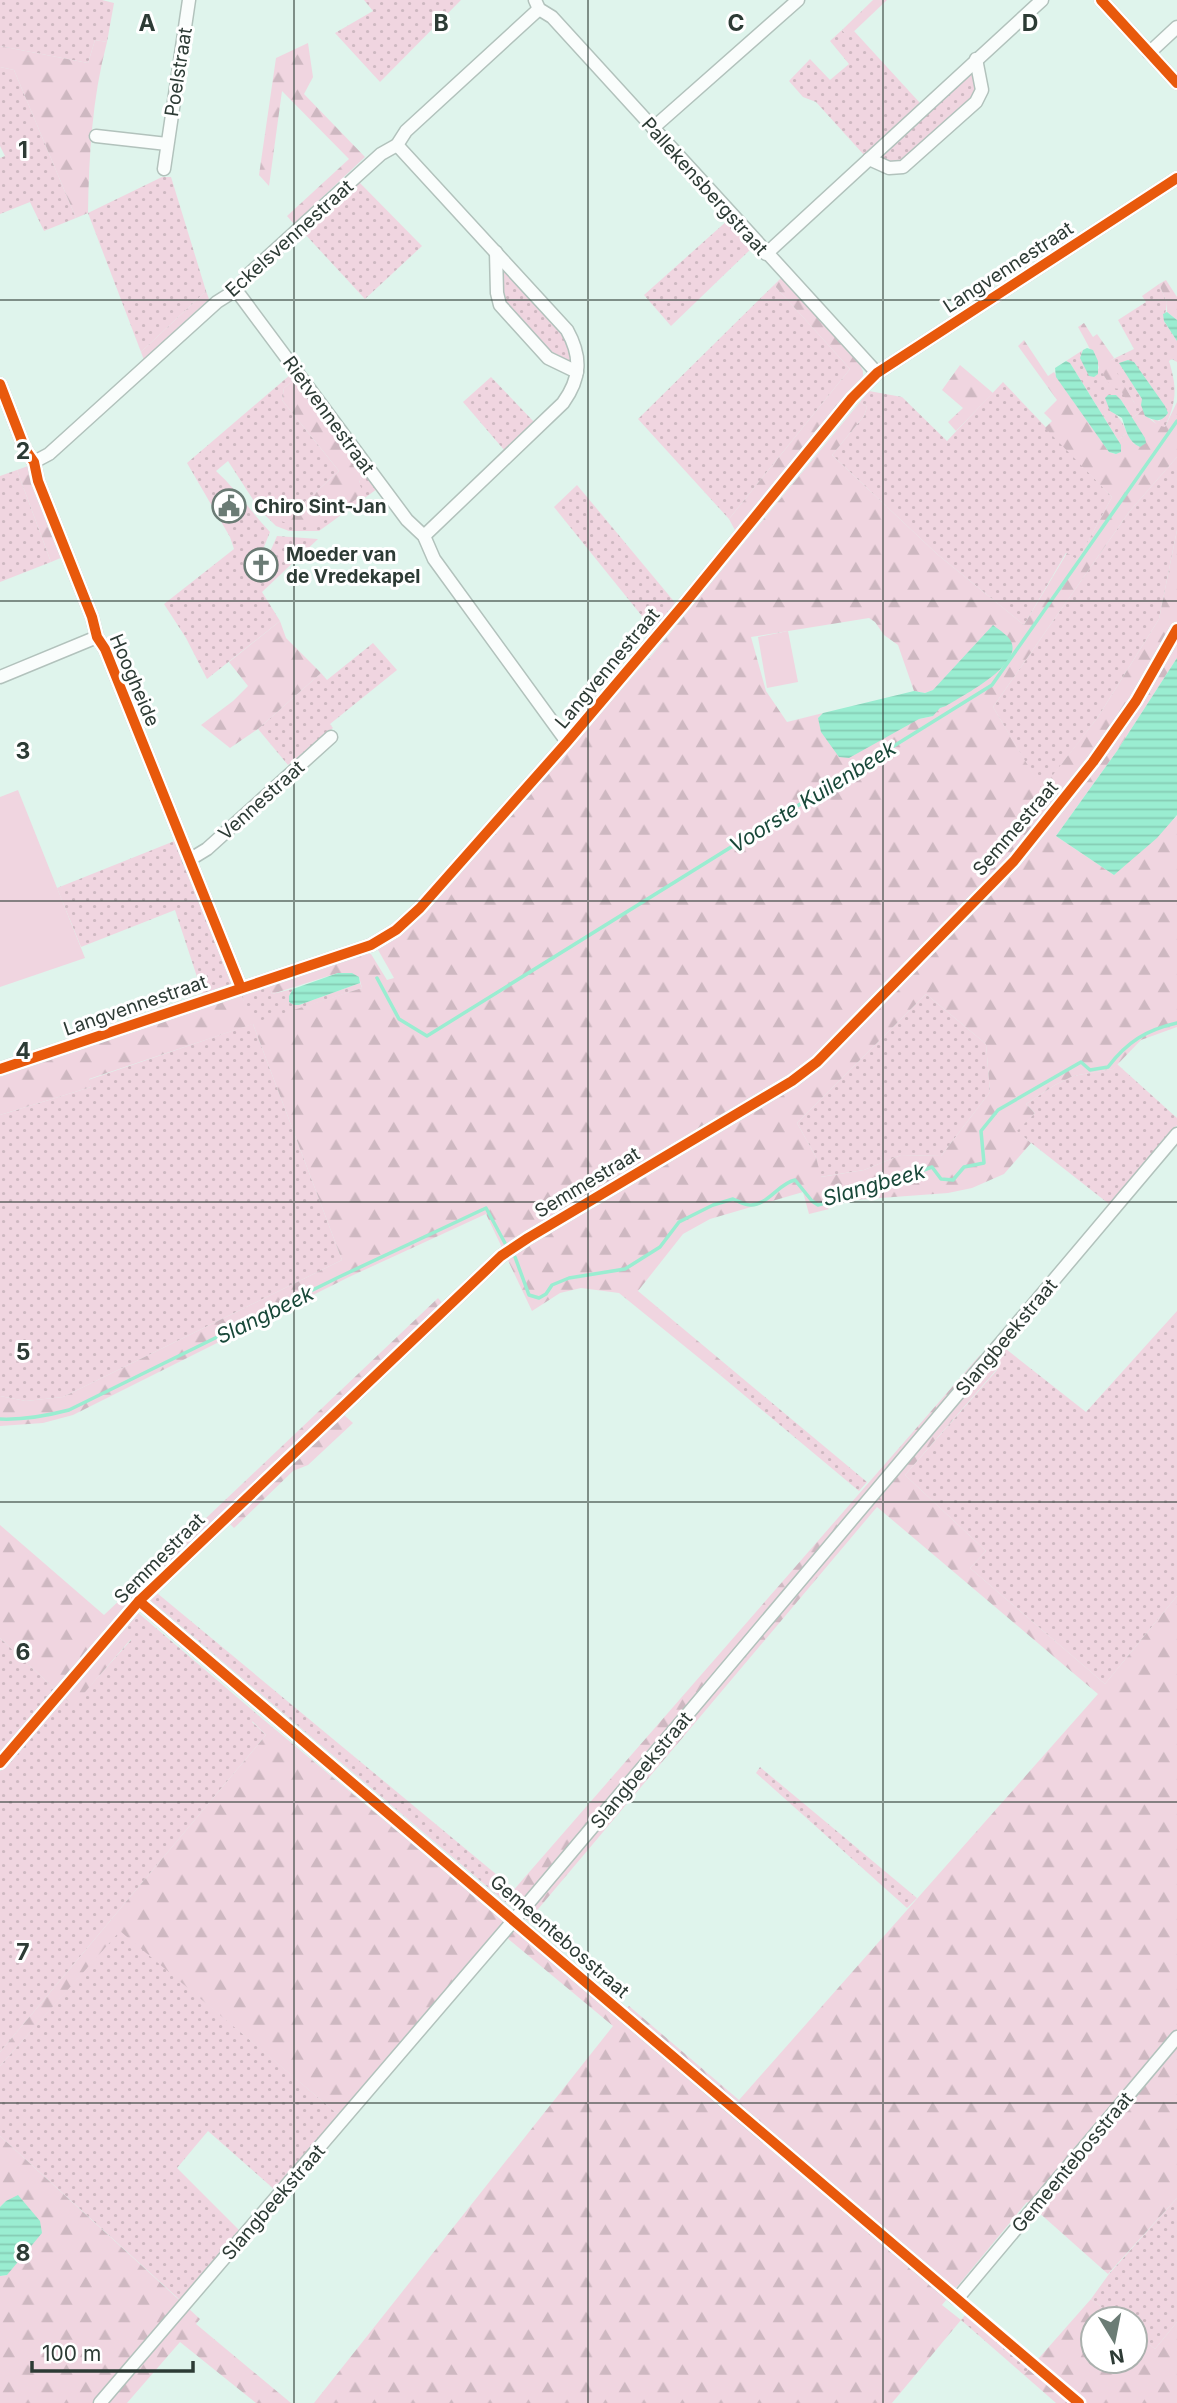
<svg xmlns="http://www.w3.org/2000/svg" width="1177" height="2403" viewBox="0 0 1177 2403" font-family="Inter,sans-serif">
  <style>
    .grass { fill: url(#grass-dots) }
    .forest { fill: url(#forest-firs); fill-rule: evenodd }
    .garden { fill: #f0d5e0 }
    .water { fill: url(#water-rules) }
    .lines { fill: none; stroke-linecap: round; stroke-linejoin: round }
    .stream { stroke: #9aedd1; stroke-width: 3.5 }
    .street-casing { stroke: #b2c2bc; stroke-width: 15 }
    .street { stroke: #fafdfc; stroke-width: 12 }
    .cycleway-casing { stroke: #fff; stroke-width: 15 }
    .cycleway { stroke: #e8590c; stroke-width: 10 }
    .grid { fill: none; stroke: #2d3b35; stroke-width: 2; stroke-opacity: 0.55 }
    .labels { text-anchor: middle; stroke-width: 6; stroke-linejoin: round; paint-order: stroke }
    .street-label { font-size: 19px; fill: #2d3b35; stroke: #fff }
    .poi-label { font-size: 19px; font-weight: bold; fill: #2d3b35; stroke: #fff; text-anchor: start }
    .water-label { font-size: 21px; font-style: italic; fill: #184839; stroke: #fff }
    .grid-label { font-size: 23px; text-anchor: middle; font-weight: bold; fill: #2d3b35; stroke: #fff; stroke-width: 6; stroke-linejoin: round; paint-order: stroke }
  </style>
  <defs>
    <pattern id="grass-dots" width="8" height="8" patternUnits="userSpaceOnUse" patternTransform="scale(1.75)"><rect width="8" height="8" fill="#f0d5e0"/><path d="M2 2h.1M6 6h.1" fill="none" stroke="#ceb8c1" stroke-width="1.8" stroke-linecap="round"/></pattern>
    <pattern id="forest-firs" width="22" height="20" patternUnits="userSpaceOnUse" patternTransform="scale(1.75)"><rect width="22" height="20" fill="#f0d5e0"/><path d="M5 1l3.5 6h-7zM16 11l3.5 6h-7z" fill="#ceb8c1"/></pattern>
    <pattern id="water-rules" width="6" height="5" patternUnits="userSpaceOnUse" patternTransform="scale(1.75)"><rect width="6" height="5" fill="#9aedd1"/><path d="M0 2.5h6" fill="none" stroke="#85ccb4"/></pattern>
  </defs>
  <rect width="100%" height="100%" fill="#dff4ec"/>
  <!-- grass -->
  <g class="grass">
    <polygon points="0,0 102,0 114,3 107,42 95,40 88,63 0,46"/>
    <polygon points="364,0 461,0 380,82 335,33 373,11"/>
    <polygon points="842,30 848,36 854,31 920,103 864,155 816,102 803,97 789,81 810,59 830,80 849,64 830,41"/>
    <polygon points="0,67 14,70 76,218 44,231 30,202 0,214 0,158 5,156 0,146"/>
    <polygon points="968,72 974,72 978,83 973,98 898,164 879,159 880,153"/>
    <polygon points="162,177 171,177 206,291 141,352 88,213"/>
    <polygon points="358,181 422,246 365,299 303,232"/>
    <polygon points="728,220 753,247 671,326 644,295"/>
    <polygon points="505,270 565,334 572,350 571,361 567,363 554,357 503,300 501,272"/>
    <path d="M1159,284L1167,303L1164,321L1177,341V362L1172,359L1169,361C1177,387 1177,401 1165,427H1159L1152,419L1160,421L1134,363L1128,360L1120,363L1142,399L1143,410L1132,418L1121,400L1105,398C1112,415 1121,415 1127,433L1118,440L1070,363L1066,361L1083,350L1081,353L1099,369L1098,361L1106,379L1120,389L1135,404L1109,361L1134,349L1118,320L1146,302L1142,296Z"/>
    <polygon points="774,285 850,369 729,519 638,419"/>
    <path d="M290,375L294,380L284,388L282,400L339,471L296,510H276L291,525L359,483L363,471L377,489L319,531H289L276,526L259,509L228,461L216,471C236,489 251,512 270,532L259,559L266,561L277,536L318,539L262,592L280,621L207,679L186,638L164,604L234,549L230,537L187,463Z"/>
    <polygon points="491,377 535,423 505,451 463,402"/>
    <polygon points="1003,382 1112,497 1078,560 1066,553 1024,625 937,554 832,455 864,416 867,407 860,402 869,391 902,397 947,441"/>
    <polygon points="1177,457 1177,530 1159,619 1098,717 1042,790 993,707 1129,512"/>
    <polygon points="17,470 51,562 0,582 0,476"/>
    <polygon points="577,485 677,605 654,631 554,507"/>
    <polygon points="373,643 397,670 330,724 333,728 288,765 258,729 321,673 327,680"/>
    <polygon points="177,840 233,980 229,987 203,995 175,910 81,947 57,888"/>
    <polygon points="360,983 362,988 253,1024 342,1260 63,1397 26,1401 0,1396 0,1115 91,1087 88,1080 252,1024 241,994 269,985 272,994 293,989 289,997 299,1005"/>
    <polygon points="926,994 986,1044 990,1092 941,1156 901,1155 864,1170 820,1177 816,1157 797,1123"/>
    <polygon points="1117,1064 1177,1118 1177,1125 1109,1204 1016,1131 1035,1113 1026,1104 1055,1085 1073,1076 1113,1069"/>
    <polygon points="1177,1311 1177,1596 1105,1684 970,1568 986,1551 905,1475 997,1370 992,1365 1006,1349 1086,1412"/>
    <polygon points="729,1367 867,1482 859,1491 720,1375"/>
    <polygon points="157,1593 514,1889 504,1901 149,1599"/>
    <polygon points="136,1611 258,1715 252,1722 266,1735 0,2052 0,1771 63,1697 73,1705 131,1640 120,1630"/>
    <polygon points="0,1638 57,1691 0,1758"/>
    <polygon points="760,1767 917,1898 907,1908 756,1773"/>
    <polygon points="120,1930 340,2116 276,2191 208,2131 177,2168 239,2230 181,2301 0,2136 0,2066"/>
    <polygon points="1177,2198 1177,2322 1155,2349 1135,2333 1135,2319 1117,2319 1091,2299 1109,2274"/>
    <polygon points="966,2314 1030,2369 1024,2375 961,2320"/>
  </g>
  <!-- forest -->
  <g class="forest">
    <polygon points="873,0 887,0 848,37 842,30"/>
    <path d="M95,40L107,42C92,99 89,155 88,213L76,218L14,70L0,67V46L88,63Z"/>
    <polygon points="308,43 313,77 304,94 365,157 294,224 287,216 349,159 282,91 269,186 259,175 276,58"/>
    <polygon points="781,278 860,365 863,371 863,376 736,532 729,519 850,369 774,285"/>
    <polygon points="1166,280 1177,297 1177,320 1167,312 1167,303 1159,284"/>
    <polygon points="206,291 209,299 144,360 141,352"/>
    <path d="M1084,323L1093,337L1097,334L1114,358L1110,361L1135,404L1130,407L1120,389L1112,388C1099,370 1090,347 1078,327Z"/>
    <path d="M1024,340L1048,376L1054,372L1109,452L1115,454L1121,452L1118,440L1127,433L1134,444L1144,438L1132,418L1143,410C1146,417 1157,426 1165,427L1177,402V457L1129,512L993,707L1042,789L1098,717L1159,619L1177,530V658L1117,751L1056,836L1114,875L1177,816V1027L1141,1040L1113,1069L1073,1076L1055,1085L1026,1104L1035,1113L1017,1131L1031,1143L1004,1174L972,1188L948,1193L826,1202L829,1209L809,1214L803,1192L710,1219L683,1234L638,1291L729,1367L720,1375L619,1293L581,1288L560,1293L532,1311L486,1214L349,1277L73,1415L43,1423L0,1426V1396L26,1401L63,1397L342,1260L253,1024L89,1079L91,1087L0,1115V1077L241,994L253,1023L362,988L359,977L338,973L272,994L269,985L366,954H371L387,980L394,978L377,948L393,939L416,920L652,655L860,402L867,407L864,416L832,455L937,554L1024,625L1067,553L1078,560L1112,497L1045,428L1052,421L1044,413L1057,400L1018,346ZM869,618L875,622L884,635L898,645L914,691L925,693L933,690V716L919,719L818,718L823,713L787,722L766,691L751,637ZM926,994L986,1044L990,1092L941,1156L901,1155L864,1170L821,1177L816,1157L797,1123Z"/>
    <polygon points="960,365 993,393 956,431 948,422 963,408 942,390"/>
    <polygon points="294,380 363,471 359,483 364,494 316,526 291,525 274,518 276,510 296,510 339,471 282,400 284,388"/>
    <polygon points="28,466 63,557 51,562 17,470"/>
    <polygon points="280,621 286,638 321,673 258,729 230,748 201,725 233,701 248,686 229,662"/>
    <polygon points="438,1298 448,1310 343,1414 353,1423 308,1465 293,1471 234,1528 227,1521 120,1629 131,1639 73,1706 0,1638 0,1525 104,1615"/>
    <polygon points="980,1355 997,1369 905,1475 986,1551 970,1568 1105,1684 1177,1596 1177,2198 1108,2274 1027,2202 942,2305 961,2320 892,2403 314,2403 613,2026 506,1937 515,1928 621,2016 629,2006 739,2100 1098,1694 877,1507 528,1921 504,1901"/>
    <polygon points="258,1715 506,1922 340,2116 120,1931 0,2066 0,2052 266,1735 252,1721"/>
    <polygon points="0,2136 200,2319 196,2324 291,2403 256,2403 180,2342 127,2403 0,2403 0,2276 7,2275 6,2201 0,2207"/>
    <polygon points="1091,2299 1117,2319 1093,2319 1093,2361 1135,2361 1135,2333 1155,2349 1177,2322 1177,2403 1056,2403 1024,2375"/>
  </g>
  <!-- garden -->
  <g class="garden">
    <polygon points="788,631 798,682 767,688 758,637"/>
    <polygon points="18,790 85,958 0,987 0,797"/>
  </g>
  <!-- water -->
  <g class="water">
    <polygon points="1167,312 1177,320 1177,341 1164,321 1163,314"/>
    <polygon points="1087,348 1093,350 1098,361 1098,374 1094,377 1089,376 1080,358 1083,350"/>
    <path d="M1128,360L1134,362L1165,406L1168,413C1161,423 1155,421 1145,416L1141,405L1142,399L1119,363Z"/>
    <polygon points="1066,361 1070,363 1121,445 1121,452 1116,454 1109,452 1056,377 1055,368"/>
    <path d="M1108,395H1116L1121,400L1145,438L1146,443L1140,447C1128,442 1126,430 1122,418L1110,411L1105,398Z"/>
    <path d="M993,625C999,630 1010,636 1012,644C1019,667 962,696 946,706L940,708L933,716L919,719L849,758L839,757L821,732L818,718L823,713L914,691L925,693L933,690Z"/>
    <polygon points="1177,658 1177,815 1157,838 1114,875 1056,836 1117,751"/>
    <polygon points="352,973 359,977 360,983 299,1005 294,1005 289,1002 289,996 293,989 338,973"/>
    <polygon points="18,2195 40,2221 42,2233 7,2275 0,2276 0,2207 6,2201"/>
  </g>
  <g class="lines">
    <!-- stream -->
    <g class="stream">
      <polyline points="377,978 399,1019 427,1036 992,685 1177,421"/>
      <path d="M515,1257L529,1295L539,1298L546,1294L552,1285L569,1278L625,1269L660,1247L679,1222L713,1205L733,1199C738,1201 745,1205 750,1205C767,1206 779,1183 795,1180L812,1201L818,1205L866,1191L932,1167L941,1179L953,1180L964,1167L984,1163L981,1131L998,1110L1081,1062L1090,1070L1108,1067C1127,1042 1146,1030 1177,1023"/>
      <path d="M0,1419C24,1420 46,1416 69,1410L339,1277L486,1208L506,1245"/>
    </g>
    <defs>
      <g id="street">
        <polyline points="535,0 539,9 552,17 877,373"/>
        <polyline points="1101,0 1177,83"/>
        <polyline points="1149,53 1177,27"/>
        <polyline points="653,128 798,0"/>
        <polyline points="96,136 167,144"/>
        <path d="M397,145L567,330C582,357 581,378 563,403L424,536"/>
        <polyline points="869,159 889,168 903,167 976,102 982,90 976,59"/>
        <polyline points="164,169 189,0"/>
        <polyline points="496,252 497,293 500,305 548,358 577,372"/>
        <polyline points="766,254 1042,0"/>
        <polyline points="236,290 407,520 424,536 434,559 567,742"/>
        <polyline points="0,384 25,449 34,462 38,481 92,617 97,637 105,649 241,988"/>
        <polyline points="34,462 49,454 217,302 236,290 249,274 381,154 397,145 406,131 539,9"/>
        <polyline points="0,677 97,637"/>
        <polyline points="189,860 207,849 331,737"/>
        <polyline points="0,1069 371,945 396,930 420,908 567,742 685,603 852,398 877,373 1177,178"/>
        <polyline points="139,1601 957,2299 1177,2037"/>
        <polyline points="0,1763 139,1601 501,1256 528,1238 792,1081 817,1062 1014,861 1093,762 1136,701 1177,629"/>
        <polyline points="100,2403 514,1920 1177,1134"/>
      </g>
    </defs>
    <!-- street casing -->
    <use href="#street" class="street-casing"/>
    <!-- street -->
    <use href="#street" class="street"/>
    <defs>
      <g id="cycleway">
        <polyline points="1101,0 1177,83"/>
        <polyline points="0,384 25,449 34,462 38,481 92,617 97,637 105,649 241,988"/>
        <polyline points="0,1069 371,945 396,930 420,908 567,742 685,603 852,398 877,373 1177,178"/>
        <polyline points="139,1601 1079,2403"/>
        <polyline points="0,1763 139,1601 501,1256 528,1238 792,1081 817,1062 1014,861 1093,762 1136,701 1177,629"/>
      </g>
    </defs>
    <!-- cycleway casing -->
    <use href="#cycleway" class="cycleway-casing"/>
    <!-- cycleway -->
    <use href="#cycleway" class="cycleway"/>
  </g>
  <!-- grid -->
  <path class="grid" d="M294,0V2403M588,0V2403M883,0V2403M0,300H1177M0,601H1177M0,901H1177M0,1202H1177M0,1502H1177M0,1802H1177M0,2103H1177"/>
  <!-- icons -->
  <defs>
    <symbol id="civic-ring" viewBox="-11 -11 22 22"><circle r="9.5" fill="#fff" stroke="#6b7c75" stroke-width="1.5"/><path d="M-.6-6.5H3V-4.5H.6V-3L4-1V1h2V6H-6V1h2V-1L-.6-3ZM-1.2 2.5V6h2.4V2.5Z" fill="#6b7c75"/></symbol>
    <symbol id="church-ring" viewBox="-11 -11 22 22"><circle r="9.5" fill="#fff" stroke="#6b7c75" stroke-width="1.5"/><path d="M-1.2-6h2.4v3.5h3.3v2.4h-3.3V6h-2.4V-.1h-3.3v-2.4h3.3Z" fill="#6b7c75"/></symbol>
  </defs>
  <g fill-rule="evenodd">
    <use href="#civic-ring" x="210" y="487" width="38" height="38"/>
    <use href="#church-ring" x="242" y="546" width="38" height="38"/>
  </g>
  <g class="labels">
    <!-- street labels -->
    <g class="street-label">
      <text transform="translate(178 72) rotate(-81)" y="7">Poelstraat</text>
      <text transform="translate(705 186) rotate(48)" y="7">Pallekensbergstraat</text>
      <text transform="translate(289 238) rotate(-42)" y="7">Eckelsvennestraat</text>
      <text transform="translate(1008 267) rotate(-33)" y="7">Langvennestraat</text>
      <text transform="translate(329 415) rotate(54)" y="7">Rietvennestraat</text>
      <text transform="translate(607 668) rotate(-50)" y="7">Langvennestraat</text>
      <text transform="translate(135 680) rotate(67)" y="7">Hoogheide</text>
      <text transform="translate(261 800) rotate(-42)" y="7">Vennestraat</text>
      <text transform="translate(1015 828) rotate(-49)" y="7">Semmestraat</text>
      <text transform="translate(135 1005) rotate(-19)" y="7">Langvennestraat</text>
      <text transform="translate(587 1182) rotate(-31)" y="7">Semmestraat</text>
      <text transform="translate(1006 1337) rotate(-50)" y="7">Slangbeekstraat</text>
      <text transform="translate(159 1558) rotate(-45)" y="7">Semmestraat</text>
      <text transform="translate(641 1770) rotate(-50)" y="7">Slangbeekstraat</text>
      <text transform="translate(560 1936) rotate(41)" y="7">Gemeentebosstraat</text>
      <text transform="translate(1072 2162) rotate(-50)" y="7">Gemeentebosstraat</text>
      <text transform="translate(273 2202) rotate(-49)" y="7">Slangbeekstraat</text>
    </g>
    <!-- poi labels -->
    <g class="poi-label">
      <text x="254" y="513">Chiro Sint-Jan</text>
      <text x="286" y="561">Moeder van<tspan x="286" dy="22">de Vredekapel</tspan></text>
    </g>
    <!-- water labels -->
    <g class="water-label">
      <text transform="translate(813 797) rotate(-32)" y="7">Voorste Kuilenbeek</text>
      <text transform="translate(874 1185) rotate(-16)" y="7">Slangbeek</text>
      <text transform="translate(265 1315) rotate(-26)" y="7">Slangbeek</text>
    </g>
  </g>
  <g class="grid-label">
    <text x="147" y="31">A</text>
    <text x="441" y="31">B</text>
    <text x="736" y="31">C</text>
    <text x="1030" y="31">D</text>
    <text x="23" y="158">1</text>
    <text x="23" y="459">2</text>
    <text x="23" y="759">3</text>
    <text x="23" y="1059">4</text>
    <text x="23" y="1360">5</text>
    <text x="23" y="1660">6</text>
    <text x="23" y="1960">7</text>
    <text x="23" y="2261">8</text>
  </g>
  <!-- north arrow -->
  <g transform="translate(1114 2340) rotate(170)"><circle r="33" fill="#ffffff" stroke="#abb1ae" stroke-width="2"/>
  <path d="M0-5L12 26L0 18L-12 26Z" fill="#6b7c75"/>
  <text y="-10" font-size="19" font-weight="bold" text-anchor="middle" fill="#2d3b35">N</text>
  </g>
  <!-- scale -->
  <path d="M32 2361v10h161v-10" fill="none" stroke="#2d3b35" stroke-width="3.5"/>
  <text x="42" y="2361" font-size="21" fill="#2d3b35" stroke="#ffffff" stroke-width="5" paint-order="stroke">100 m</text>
</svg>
